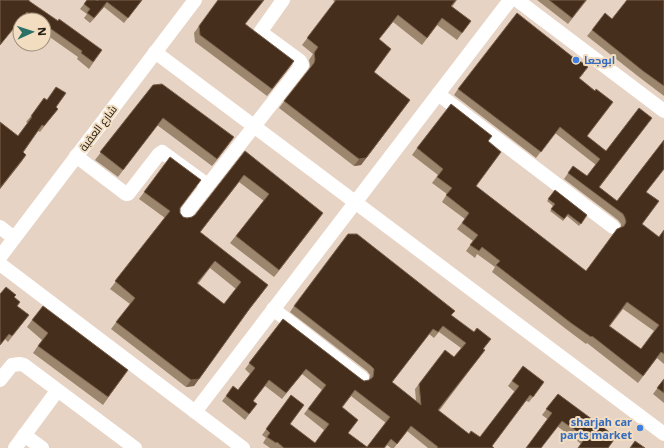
<svg xmlns="http://www.w3.org/2000/svg" width="664" height="448" viewBox="0 0 664 448" font-family="'Noto Sans',Cairo,sans-serif">
  <style>
    .industrial { fill: #e7d3c4; fill-rule: evenodd }
    .lines { fill: none; stroke-linecap: round; stroke-linejoin: round }
    .minor { stroke: #fff; stroke-width: 14 }
    .wall { fill: #9c866e; fill-rule: evenodd }
    .shaded-wall { fill: #7a624e }
    .building { fill: #462e1c; stroke: #7a624e; fill-rule: evenodd }
    .shop-dot { fill: #3f7fe0; stroke: #f2ddc1; stroke-width: 1.5 }
    .labels { text-anchor: middle; stroke-width: 4; stroke-linejoin: round; paint-order: stroke }
    .shop-label { font-size: 11px; font-weight: bold; fill: #366cbe; stroke: #f2ddc1; text-anchor: start }
    .street-label { font-size: 11px; fill: #20190f; stroke: #f2ddc1 }
  </style>
  <rect width="100%" height="100%" fill="#f2ddc1"/>
  <!-- industrial -->
  <path class="industrial" d="M0,0H664V448H0ZM20,20H44V44H20Z"/>
  <g class="lines">
    <!-- minor -->
    <g class="minor">
      <polyline points="517,0 664,111"/>
      <polyline points="155,52 664,434"/>
      <polyline points="438,94 613,227"/>
      <polyline points="76,156 126,194 128,194 159,154 162,152 206,184"/>
      <polyline points="183,217 302,65 300,61 263,34 261,31 283,0"/>
      <polyline points="0,227 14,238"/>
      <polyline points="0,257 195,0"/>
      <polyline points="0,264 243,448"/>
      <polyline points="273,309 362,378"/>
      <polyline points="0,380 12,365 20,364 24,365 135,448"/>
      <polyline points="195,412 510,0"/>
      <polyline points="24,435 42,448"/>
      <polyline points="15,448 57,391"/>
    </g>
  </g>
  <!-- wall -->
  <g class="wall">
    <polygon points="98,0 142,0 124,23 104,7 90,23 84,18 87,14 80,9 84,4"/>
    <polygon points="333,0 457,0 452,7 471,21 457,40 437,25 422,45 393,22 379,39 386,56 374,72 410,100 361,165 354,166 279,108 309,69 310,66 309,60 313,54 302,45 335,2"/>
    <polygon points="537,0 587,0 568,24"/>
    <polygon points="664,0 664,96 639,77 587,36 592,30 612,19"/>
    <polygon points="29,1 102,50 89,69 77,59 78,57 44,33 44,20 25,20 22,18 20,20"/>
    <polygon points="246,24 289,68 267,96 195,42 194,33 199,26"/>
    <path d="M584,73L579,79L587,136L606,151L652,118L599,188L617,201L664,140V169L646,192L642,224L659,237L664,230V364L657,358L638,383L587,343L586,344L566,329L492,272L495,267L477,254L475,258L466,251L473,241L457,229L465,219L442,202L447,194L432,183L438,175L412,155L417,148L488,141L476,186L586,271L621,227V224L618,220L564,179L573,166L587,176L596,165L555,133L536,158L454,95L458,89ZM623,309L654,331L641,349L610,326Z"/>
    <polygon points="153,85 229,144 212,166 157,125 118,177 95,160"/>
    <polygon points="56,107 58,109 53,115 40,132 38,131 23,153 22,161 0,189 0,122 18,136 28,123 26,122 31,116"/>
    <path d="M245,151L318,220L274,277L230,243L264,201L239,182L200,232L268,285L245,315L194,386L186,387L111,329L130,304L110,289L165,218L139,199L170,157L180,213L183,217L187,218L192,217L195,215ZM210,268L236,289L224,304L198,284Z"/>
    <polygon points="555,190 587,215 579,226 567,216 563,221 550,211 553,206 547,201"/>
    <polygon points="0,294 14,297 17,306 29,315 8,342 5,339 0,345"/>
    <path d="M294,306L451,315L485,350L439,411L469,434L480,437L515,392L508,386L523,366L540,388L529,402L526,401L492,446L494,448H428L407,431L394,448H391L387,445L385,448H270L263,443L266,438L262,435L291,395L290,424L315,443L324,430L304,414L322,390L302,374L282,399L265,386L253,401V409L245,420L222,401L226,396L238,390L250,374L245,369L283,319L361,379L364,381L369,380L370,375L367,371L290,312ZM439,332L461,348L454,357L419,384L415,389L416,401L392,382L429,334L434,338ZM351,396L386,423L367,447L348,433L342,408Z"/>
    <polygon points="32,320 123,377 103,405 33,353 42,340 27,327"/>
    <polygon points="664,379 664,403 653,394"/>
    <polygon points="558,394 616,437 581,444 565,431 565,432 542,415"/>
  </g>
  <!-- shaded-wall -->
  <g class="shaded-wall">
    <polygon points="107,2 104,7 90,23 94,18"/>
    <polygon points="294,61 289,68 267,96 272,89"/>
    <polygon points="410,100 361,165 354,166 359,159"/>
    <polygon points="234,137 229,144 212,166 217,159"/>
    <polygon points="26,155 22,161 0,189 0,188"/>
    <polygon points="244,175 239,182 195,239 200,232"/>
    <polygon points="323,213 318,220 274,277 279,270"/>
    <polygon points="268,285 245,315 194,386 186,387 191,380"/>
  </g>
  <!-- building -->
  <g class="building">
    <polygon points="0,0 29,0 29,1 58,21 59,19 102,50 93,62 81,53 82,51 44,24 44,20 38,20 27,12 0,45"/>
    <polygon points="87,0 97,0 97,1 98,0 142,0 128,18 107,2 94,18 87,13 90,9 84,4"/>
    <polygon points="218,0 264,0 245,24 294,61 272,89 200,35 199,26"/>
    <polygon points="336,0 456,0 451,6 471,21 462,33 442,18 427,38 398,15 379,39 391,49 374,72 410,100 366,158 359,159 284,101 314,63 315,59 314,53 318,47 307,38"/>
    <polygon points="549,0 586,0 572,18"/>
    <polygon points="627,0 664,0 664,86 643,71 592,30 605,13 612,19"/>
    <path d="M517,13L579,62L580,61L588,67L579,78L595,91L596,89L613,102L587,136L606,151L639,108L652,118L599,187L617,201L664,140V169L646,192L659,201L642,224L659,237L664,230V354L661,352L643,376L592,336L591,337L571,323L496,265L500,261L482,247L479,251L470,245L478,235L462,223L469,213L446,195L452,188L437,177L443,169L417,148L451,104L492,136L488,141L501,152L476,186L586,271L617,229L624,226L626,222L625,218L623,214L568,173L573,166L587,176L600,159L560,127L541,152L458,89ZM627,302L659,325L641,349L609,326Z"/>
    <polygon points="162,84 234,137 217,159 163,118 123,170 100,152 153,85"/>
    <polygon points="56,87 66,93 56,107 58,109 44,126 42,125 23,152 26,155 0,188 0,122 18,136 32,117 31,116 44,98 47,100"/>
    <path d="M245,151L323,213L279,270L236,236L269,194L244,175L200,232L268,285L250,308L199,379L191,380L116,322L135,298L115,281L170,211L144,192L170,157L201,180L180,208V213L183,217L187,218L192,217L195,215ZM215,261L241,282L224,304L197,283Z"/>
    <polygon points="555,190 587,215 581,224 568,214 564,219 551,209 555,204 548,199"/>
    <path d="M348,234H357L455,311L451,315L474,332L477,328L491,339L483,349L485,350L438,410L469,434L471,431L480,437L519,386L512,381L523,366L544,382L533,397L530,395L492,446L494,448H437L438,447L411,426L397,444L391,439L384,448H284L277,442L276,443L267,437L270,433L266,429L291,395L304,405L290,424L315,443L329,424L308,409L326,385L306,369L286,393L269,380L253,401L257,404L249,414L226,396L233,386L238,390L255,368L249,363L283,319L361,379L364,381L369,380L373,377L374,369L371,366L294,306ZM443,326L466,343L454,357L445,350L419,384L421,405L392,382L433,329L438,332ZM355,390L390,417L367,447L348,433L358,420L342,407Z"/>
    <polygon points="6,287 16,295 14,297 20,302 17,306 29,315 12,336 9,334 0,345 0,294"/>
    <polygon points="43,306 128,370 108,397 38,346 48,333 32,320"/>
    <polygon points="664,379 664,393 657,388"/>
    <polygon points="558,394 616,437 608,448 578,448 585,438 569,425 569,426 562,421 541,448 526,448 552,413 546,409"/>
    <polygon points="635,441 645,448 630,448"/>
  </g>
  <!-- markers -->
  <g class="shop-dot">
    <circle cx="576" cy="60" r="4"/>
    <circle cx="640" cy="428" r="4"/>
  </g>
  <g class="labels">
    <!-- shop labels -->
    <g class="shop-label">
      <text x="584" y="64">ابوجعا</text>
      <text x="632" y="426" text-anchor="end">sharjah car<tspan x="632" dy="13">parts market</tspan></text>
    </g>
    <!-- street labels -->
    <g class="street-label">
      <text transform="translate(98 128) rotate(-53)" y="4">شارع العقبة</text>
    </g>
  </g>
  <!-- north arrow -->
  <g transform="translate(32 32) rotate(87)"><circle r="19" fill="#f2ddc1" stroke="#9e8f7a"/>
  <path d="M0-3L7 15L0 10L-7 15Z" fill="#2b7166"/>
  <text y="-6" font-size="11" font-weight="bold" text-anchor="middle" fill="#20190f">N</text>
  </g>
</svg>
